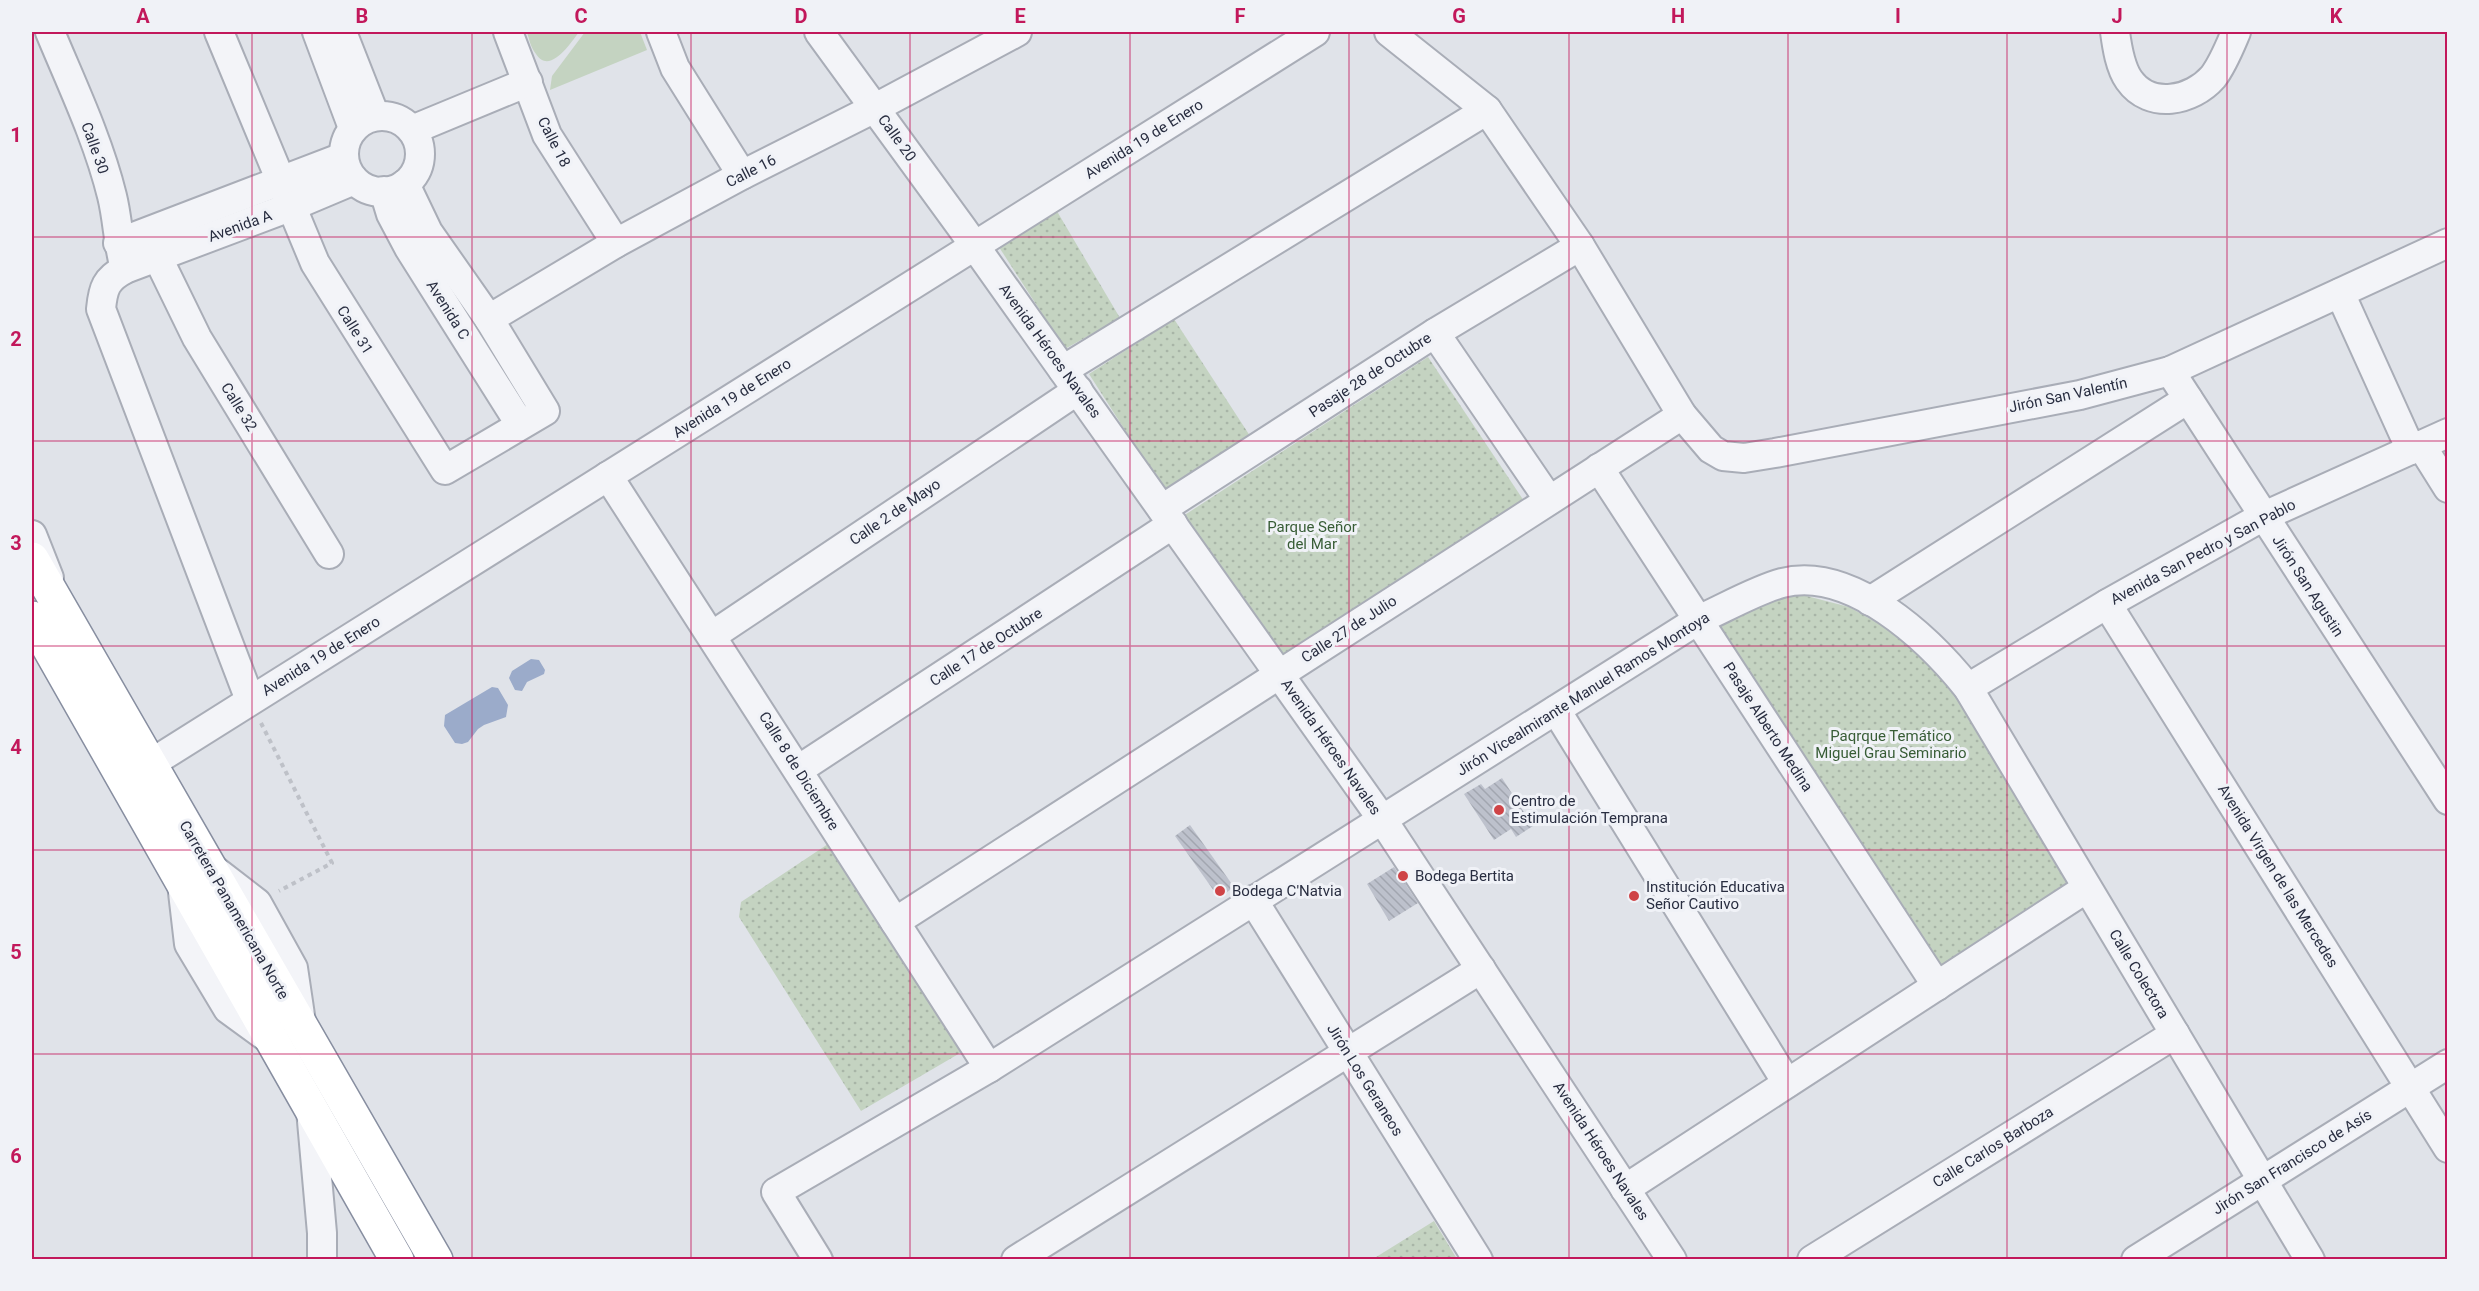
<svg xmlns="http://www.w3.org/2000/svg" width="2479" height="1291" viewBox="0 0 2479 1291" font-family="Roboto,sans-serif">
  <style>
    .green { fill: #c4d3c1 }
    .park { fill: url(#park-dots) }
    .water { fill: #9babca }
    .building { fill: url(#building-back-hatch) }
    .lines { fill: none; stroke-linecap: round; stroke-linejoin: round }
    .minor-casing { stroke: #a9adb7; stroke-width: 32 }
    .highway-casing { stroke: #878ea0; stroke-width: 36 }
    .path { stroke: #bec1c8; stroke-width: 4; stroke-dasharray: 4.5 4.5; stroke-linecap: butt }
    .minor { stroke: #f3f4f8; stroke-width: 28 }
    .highway { stroke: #fff; stroke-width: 33 }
    .grid { fill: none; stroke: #c2185b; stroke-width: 1.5; stroke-opacity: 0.55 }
    .poi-dot { fill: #cf4447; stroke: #f0f2f7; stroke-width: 2 }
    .labels { text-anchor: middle; stroke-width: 6; stroke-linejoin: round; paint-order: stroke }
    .street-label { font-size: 15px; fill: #292e41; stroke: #f0f2f7 }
    .park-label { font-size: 15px; fill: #385d36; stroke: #f0f2f7 }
    .poi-label { font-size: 15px; fill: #292e41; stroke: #f0f2f7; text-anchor: start }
    .neatline { fill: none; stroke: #c2185b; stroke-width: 2 }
    .grid-label { font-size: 20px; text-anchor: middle; font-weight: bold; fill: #c2185b }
  </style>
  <defs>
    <pattern id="park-dots" width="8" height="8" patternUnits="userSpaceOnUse" patternTransform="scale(1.5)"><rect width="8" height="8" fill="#c4d3c1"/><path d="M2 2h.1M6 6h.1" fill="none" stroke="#a8b5a7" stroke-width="1.8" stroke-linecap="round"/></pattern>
    <pattern id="building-back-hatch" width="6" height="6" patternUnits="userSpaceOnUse" patternTransform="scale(1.5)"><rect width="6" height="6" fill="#bdc1cc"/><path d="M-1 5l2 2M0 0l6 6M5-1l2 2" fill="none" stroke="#a2a6b0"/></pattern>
  </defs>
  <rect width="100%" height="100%" fill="#e0e3e9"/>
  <!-- green -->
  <g class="green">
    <path d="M527,32H579C572,41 550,76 536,54C531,48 529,39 527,32Z"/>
    <polygon points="585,32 640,32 647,50 550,90 552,76"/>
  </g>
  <!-- park -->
  <g class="park">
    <polygon points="1048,196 1120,318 1065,349 997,244"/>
    <polygon points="1174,319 1252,439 1166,494 1089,374"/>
    <polygon points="1428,357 1524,501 1273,665 1177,520"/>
    <polygon points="1777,594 1799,594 1849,607 1906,639 1946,680 2072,887 1938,971 1720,628 1728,618"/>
    <polygon points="834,840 967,1049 861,1111 739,917 741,902"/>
    <polygon points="1434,1221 1457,1259 1373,1259"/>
  </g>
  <!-- water -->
  <g class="water">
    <polygon points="531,659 539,660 545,670 544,674 527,682 522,691 515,690 509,678 512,671"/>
    <polygon points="492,687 498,688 508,705 506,717 484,725 478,729 468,742 462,744 455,743 444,726 445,715"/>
  </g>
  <!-- building -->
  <g class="building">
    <polygon points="1502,778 1533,826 1516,837 1511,829 1494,840 1464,794 1481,784 1485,789"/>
    <polygon points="1190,825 1234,887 1219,898 1175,836"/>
    <polygon points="1394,867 1418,903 1389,921 1367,884"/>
  </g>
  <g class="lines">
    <defs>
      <g id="minor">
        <path d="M50,32C72,85 98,139 112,196C118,220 118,244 125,269"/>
        <polyline points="219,32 315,263 445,470 545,411 489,319 428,232 405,184"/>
        <polyline points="317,32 353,128"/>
        <polyline points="342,32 375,116"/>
        <polyline points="508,32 547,135 616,243"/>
        <polyline points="661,32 675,68 742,175"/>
        <polyline points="819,32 962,228 1382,819 1672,1260"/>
        <polyline points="1389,32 1487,110 1580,246 1682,415 1711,449 1723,456 1744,458 1775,453 2080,395 2170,371 2448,243"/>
        <path d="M2115,32C2117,47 2120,67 2129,80C2150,110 2192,101 2213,77C2223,64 2230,46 2236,32"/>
        <circle cx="382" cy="154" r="38"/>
        <polyline points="412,130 528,82"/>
        <polyline points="384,191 391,214 409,248 520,424"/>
        <polyline points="118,243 343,157"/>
        <polyline points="157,256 197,338 329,554"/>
        <polyline points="2340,293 2411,450"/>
        <polyline points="489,319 616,243 742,175 875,108 1017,32"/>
        <polyline points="1435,333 1549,500"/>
        <polyline points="1063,370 1487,110"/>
        <polyline points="2170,371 2448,800"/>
        <polyline points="2421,445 2448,488"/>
        <polyline points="1599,468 1937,986"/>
        <polyline points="608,476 989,1068"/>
        <polyline points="1162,509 1435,333 1580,246"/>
        <polyline points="32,535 49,578"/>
        <polyline points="1870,601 2188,399"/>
        <polyline points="2107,604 2448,1148"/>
        <polyline points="713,635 1078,390"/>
        <polyline points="1968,688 2107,604 2262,517 2448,433"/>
        <path d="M250,700L101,309C103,288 106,279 125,269L290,207L354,180"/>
        <polyline points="1556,710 1787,1083"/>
        <polyline points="150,764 1315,32"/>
        <polyline points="798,770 1173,524"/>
        <polyline points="213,869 257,903 293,968 301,1022"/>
        <polyline points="182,884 189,944 228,1009 272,1041"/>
        <polyline points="1253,900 1478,1260"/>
        <polyline points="895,922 1682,415"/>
        <polyline points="311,1110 322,1233 322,1260"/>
        <polyline points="1625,1189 2087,888"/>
        <path d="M818,1260L776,1192L989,1068L1698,620C1723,609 1756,590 1782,583C1851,565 1929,639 1968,688L2310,1260"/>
        <polyline points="1016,1260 1481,969"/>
        <polyline points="1812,1260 2175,1034"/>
        <polyline points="2136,1260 2448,1064"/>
      </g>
      <g id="highway">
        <polyline points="32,559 436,1260"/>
        <polyline points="32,618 397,1260"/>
      </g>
    </defs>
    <!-- minor casing -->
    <use href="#minor" class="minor-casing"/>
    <!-- highway casing -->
    <use href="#highway" class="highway-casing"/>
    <!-- path -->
    <polyline class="path" points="261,723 332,863 279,891"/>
    <!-- minor -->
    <use href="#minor" class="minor"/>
    <!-- highway -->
    <use href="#highway" class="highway"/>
  </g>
  <!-- grid -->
  <path class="grid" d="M252,32V1260M472,32V1260M691,32V1260M910,32V1260M1130,32V1260M1349,32V1260M1569,32V1260M1788,32V1260M2007,32V1260M2227,32V1260M32,237H2448M32,441H2448M32,646H2448M32,850H2448M32,1054H2448"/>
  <!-- markers -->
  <g class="poi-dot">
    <circle cx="1499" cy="810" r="6"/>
    <circle cx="1403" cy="876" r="6"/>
    <circle cx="1220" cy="891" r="6"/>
    <circle cx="1634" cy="896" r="6"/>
  </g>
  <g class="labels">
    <!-- street labels -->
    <g class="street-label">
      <text transform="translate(897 138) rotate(54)" y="5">Calle 20</text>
      <text transform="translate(1144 139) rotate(-32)" y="5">Avenida 19 de Enero</text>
      <text transform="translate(554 142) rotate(63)" y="5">Calle 18</text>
      <text transform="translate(95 148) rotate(70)" y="5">Calle 30</text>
      <text transform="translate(751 171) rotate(-27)" y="5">Calle 16</text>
      <text transform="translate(240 226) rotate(-20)" y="5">Avenida A</text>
      <text transform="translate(448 310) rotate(58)" y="5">Avenida C</text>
      <text transform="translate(355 330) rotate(58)" y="5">Calle 31</text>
      <text transform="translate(1050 351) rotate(54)" y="5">Avenida Héroes Navales</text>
      <text transform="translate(1370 375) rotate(-33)" y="5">Pasaje 28 de Octubre</text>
      <text transform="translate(2068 395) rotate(-12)" y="5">Jirón San Valentín</text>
      <text transform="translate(732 398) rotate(-32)" y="5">Avenida 19 de Enero</text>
      <text transform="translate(239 407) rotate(58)" y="5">Calle 32</text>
      <text transform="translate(895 512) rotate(-34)" y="5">Calle 2 de Mayo</text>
      <text transform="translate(2203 552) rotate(-28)" y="5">Avenida San Pedro y San Pablo</text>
      <text transform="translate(2308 586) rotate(57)" y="5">Jirón San Agustin</text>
      <text transform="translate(1349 629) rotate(-33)" y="5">Calle 27 de Julio</text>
      <text transform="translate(986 647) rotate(-33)" y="5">Calle 17 de Octubre</text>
      <text transform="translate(321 656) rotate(-32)" y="5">Avenida 19 de Enero</text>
      <text transform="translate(1583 694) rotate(-32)" y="5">Jirón Vicealmirante Manuel Ramos Montoya</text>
      <text transform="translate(1768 727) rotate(57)" y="5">Pasaje Alberto Medina</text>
      <text transform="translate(1331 747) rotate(55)" y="5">Avenida Héroes Navales</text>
      <text transform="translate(799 771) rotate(58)" y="5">Calle 8 de Diciembre</text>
      <text transform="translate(2278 876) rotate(58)" y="5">Avenida Virgen de las Mercedes</text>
      <text transform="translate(234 910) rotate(60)" y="5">Carretera Panamericana Norte</text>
      <text transform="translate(2139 974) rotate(59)" y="5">Calle Colectora</text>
      <text transform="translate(1365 1080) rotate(58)" y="5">Jirón Los Geraneos</text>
      <text transform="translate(1993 1147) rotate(-32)" y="5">Calle Carlos Barboza</text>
      <text transform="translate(1601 1151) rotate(57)" y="5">Avenida Héroes Navales</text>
      <text transform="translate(2292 1162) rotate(-32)" y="5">Jirón San Francisco de Asís</text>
    </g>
    <!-- park labels -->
    <g class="park-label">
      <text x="1312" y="532">Parque Señor<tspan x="1312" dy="17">del Mar</tspan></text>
      <text x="1891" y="741">Paqrque Temático<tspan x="1891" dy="17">Miguel Grau Seminario</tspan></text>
    </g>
    <!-- poi labels -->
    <g class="poi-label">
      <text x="1511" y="806">Centro de<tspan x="1511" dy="17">Estimulación Temprana</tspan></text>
      <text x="1415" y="881">Bodega Bertita</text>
      <text x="1646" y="892">Institución Educativa<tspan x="1646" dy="17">Señor Cautivo</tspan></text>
      <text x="1232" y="896">Bodega C'Natvia</text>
    </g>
  </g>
  <!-- border -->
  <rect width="2479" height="1291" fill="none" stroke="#f0f2f7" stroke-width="66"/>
  <rect x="33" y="33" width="2413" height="1225" class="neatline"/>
  <g class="grid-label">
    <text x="143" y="23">A</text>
    <text x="362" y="23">B</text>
    <text x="581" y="23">C</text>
    <text x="801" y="23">D</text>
    <text x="1020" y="23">E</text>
    <text x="1240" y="23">F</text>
    <text x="1459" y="23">G</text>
    <text x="1678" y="23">H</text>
    <text x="1898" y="23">I</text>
    <text x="2117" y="23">J</text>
    <text x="2336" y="23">K</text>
    <text x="16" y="142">1</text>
    <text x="16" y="346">2</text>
    <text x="16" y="550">3</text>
    <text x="16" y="754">4</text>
    <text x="16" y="959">5</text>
    <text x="16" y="1163">6</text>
  </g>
</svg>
